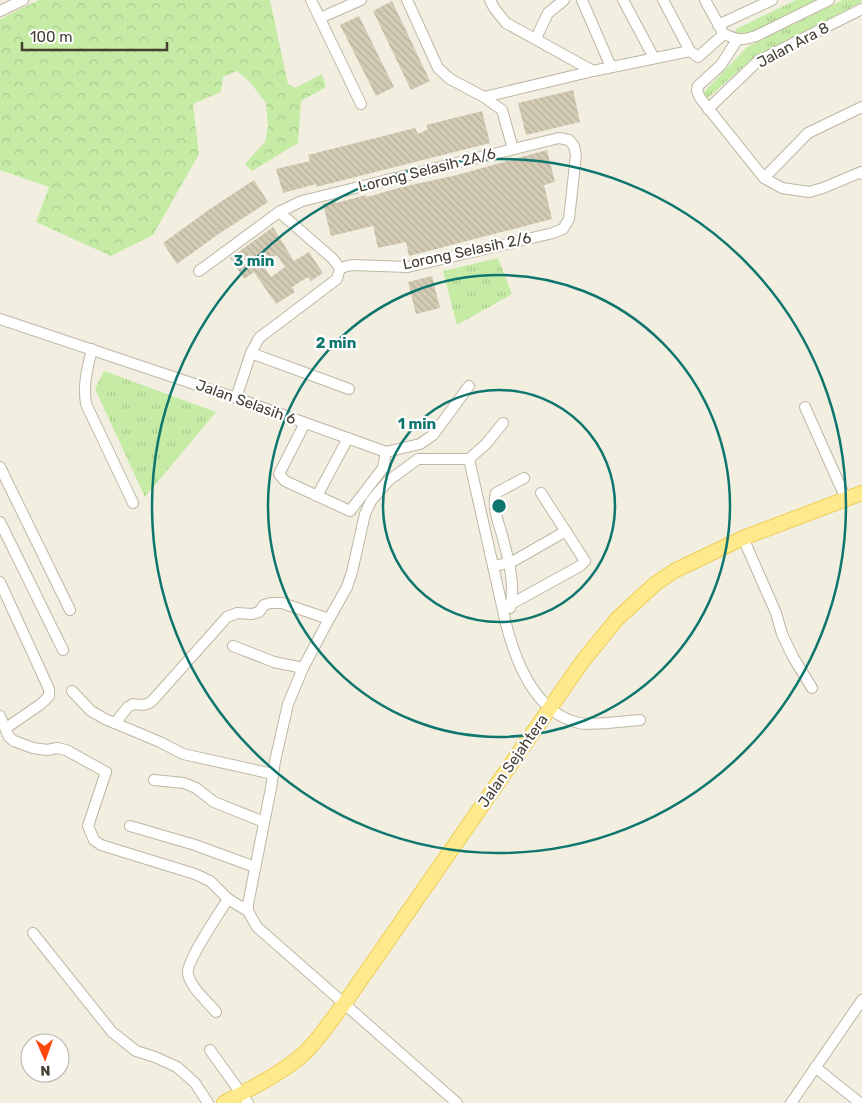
<svg xmlns="http://www.w3.org/2000/svg" width="862" height="1103" viewBox="0 0 862 1103" font-family="Rubik,sans-serif">
  <style>
    .forest { fill: url(#forest-crowns) }
    .park { fill: url(#park-tufts) }
    .building { fill: url(#building-back-hatch); fill-rule: evenodd }
    .lines { fill: none; stroke-linecap: round; stroke-linejoin: round }
    .minor-casing { stroke: #beb7a3; stroke-width: 12 }
    .major-casing { stroke: #edcd54; stroke-width: 16 }
    .minor { stroke: #fff; stroke-width: 10 }
    .major { stroke: #ffe98d; stroke-width: 14 }
    .ring { fill: none; stroke: #0f766e; stroke-width: 2.5 }
    .labels { text-anchor: middle; stroke-width: 4.5; stroke-linejoin: round; paint-order: stroke }
    .street-label { font-size: 15px; fill: #443e31; stroke: #fff }
    .centre { fill: #0f766e; stroke: #fff; stroke-width: 2.5 }
    .ring-label { font-size: 15px; text-anchor: middle; font-weight: bold; fill: #0f766e; stroke: #fff; stroke-width: 4.5; stroke-linejoin: round; paint-order: stroke }
  </style>
  <defs>
    <pattern id="forest-crowns" width="20" height="18" patternUnits="userSpaceOnUse" patternTransform="scale(1.25)"><rect width="20" height="18" fill="#c5eba5"/><path d="M2 6a3 3 0 1 1 6 0M12 15a3 3 0 1 1 6 0" fill="none" stroke="#aacb8e"/></pattern>
    <pattern id="park-tufts" width="24" height="20" patternUnits="userSpaceOnUse" patternTransform="scale(1.25)"><rect width="24" height="20" fill="#c5eba5"/><path d="M3 7l-1-3M5 7V3M7 7l1-3M15 17l-1-3M17 17v-4M19 17l1-3" fill="none" stroke="#aacb8e"/></pattern>
    <pattern id="building-back-hatch" width="6" height="6" patternUnits="userSpaceOnUse" patternTransform="scale(1.25)"><rect width="6" height="6" fill="#d4cbb5"/><path d="M-1 5l2 2M0 0l6 6M5-1l2 2" fill="none" stroke="#b7af9c"/></pattern>
  </defs>
  <rect width="100%" height="100%" fill="#f2efe1"/>
  <!-- forest -->
  <polygon class="forest" points="39,0 270,0 288,84 295,88 322,74 326,87 301,101 298,143 252,171 245,164 265,142 268,126 266,103 250,82 237,71 223,77 221,92 193,104 199,154 153,235 111,256 36,222 49,187 0,170 0,19"/>
  <!-- park -->
  <g class="park">
    <polygon points="796,0 818,0 749,34 741,36 735,32 736,29"/>
    <polygon points="843,0 862,0 862,2 754,57 708,98 703,93 747,47"/>
    <polygon points="498,258 512,294 457,325 443,271"/>
    <polygon points="104,371 216,412 145,497 95,389"/>
  </g>
  <!-- building -->
  <g class="building">
    <polygon points="392,1 430,81 411,90 373,11"/>
    <polygon points="359,16 394,87 376,96 340,25"/>
    <polygon points="573,90 580,122 526,135 518,103"/>
    <polygon points="482,111 490,143 316,187 316,184 283,193 276,169 310,161 308,155 415,128 418,134 428,129 426,125"/>
    <polygon points="547,150 555,182 544,185 552,219 409,256 406,242 378,248 373,226 331,236 323,204 335,201 336,203 366,195 367,197 402,187 457,175"/>
    <polygon points="254,180 268,202 220,233 177,264 163,243 210,209"/>
    <path d="M273,227L294,261L309,252L323,273L311,281L308,277L292,287L295,292L276,304L254,272L244,279L230,258ZM277,255L285,267L271,277L262,264Z"/>
    <polygon points="432,276 440,308 416,314 408,282"/>
  </g>
  <g class="lines">
    <defs>
      <g id="minor">
        <polyline points="311,0 361,104"/>
        <polyline points="407,0 438,68 450,79 484,97 502,110 513,149"/>
        <polyline points="490,0 494,8 506,23 593,71"/>
        <polyline points="582,0 611,67"/>
        <polyline points="623,0 654,58"/>
        <path d="M663,0L690,51L698,57L724,34C738,40 741,41 756,36L829,0"/>
        <polyline points="705,0 722,31"/>
        <polyline points="0,11 23,0"/>
        <polyline points="320,18 361,0"/>
        <polyline points="718,25 772,0"/>
        <polyline points="536,38 548,13 564,0"/>
        <polyline points="737,40 721,65 698,86 697,91 700,98 764,178 782,188 809,192 823,188 861,172 862,174"/>
        <polyline points="484,97 593,71 690,51"/>
        <polyline points="708,109 758,61 862,9"/>
        <polyline points="764,178 808,133 862,107"/>
        <polyline points="279,212 302,201 559,138 569,140 574,146 576,155 569,219 563,229 553,233 408,267 352,265 340,268"/>
        <polyline points="199,271 279,212 332,258 340,268 337,279 259,338 251,353 236,398"/>
        <polyline points="0,319 236,398 386,452 420,444 433,435 469,386"/>
        <path d="M92,349C87,369 83,384 86,404L133,503"/>
        <polyline points="251,353 349,389"/>
        <polyline points="805,407 846,499"/>
        <polyline points="305,423 279,474 285,481 350,511 383,468 386,452"/>
        <path d="M469,459L506,624C516,663 535,713 579,723C592,726 626,721 640,720"/>
        <polyline points="469,459 486,444 503,423"/>
        <polyline points="0,467 70,610"/>
        <polyline points="317,496 348,438"/>
        <polyline points="0,522 63,650"/>
        <polyline points="743,538 776,613 782,634 793,657 812,688"/>
        <polyline points="493,566 510,563 566,531"/>
        <polyline points="0,582 49,689 49,696 41,704 6,728"/>
        <polyline points="511,604 580,566 585,561 541,493"/>
        <path d="M510,608C516,584 508,558 502,535C498,521 492,507 496,493L524,478"/>
        <polyline points="233,646 274,662 303,668"/>
        <polyline points="72,691 91,711 105,719 160,742 183,754 273,774"/>
        <polyline points="0,716 9,737 14,741 33,748 47,750 57,748 66,750 106,772 88,826 94,840 101,845 195,874 210,881 228,899 248,911"/>
        <path d="M115,723L128,707L133,704C141,705 147,706 153,700L227,617L237,613L252,614L259,612L264,605L271,603H282L329,619"/>
        <polyline points="154,780 184,783 196,788 214,802 264,822"/>
        <polyline points="130,826 195,845 255,867"/>
        <polyline points="33,933 112,1032 136,1051 155,1057 177,1067 195,1083 208,1103"/>
        <path d="M216,1012C207,1001 191,988 188,974C185,963 220,912 228,899"/>
        <polyline points="210,1050 248,1103"/>
        <polyline points="815,1067 860,1103"/>
        <polyline points="457,1103 257,927 248,911 248,904 271,788 275,761 288,704 303,668 329,619 347,587 352,572 365,514 371,501 388,481 418,459 469,459"/>
        <polyline points="791,1103 862,1000"/>
      </g>
      <path id="major" d="M224,1103C249,1089 277,1076 300,1057C317,1043 330,1021 344,1004L582,662L617,619L655,584L674,571L743,538L862,493"/>
    </defs>
    <!-- minor casing -->
    <use href="#minor" class="minor-casing"/>
    <!-- major casing -->
    <use href="#major" class="major-casing"/>
    <!-- minor -->
    <use href="#minor" class="minor"/>
    <!-- major -->
    <use href="#major" class="major"/>
  </g>
  <!-- distance rings -->
  <g class="ring">
    <circle cx="499" cy="506" r="116"/>
    <circle cx="499" cy="506" r="231"/>
    <circle cx="499" cy="506" r="347"/>
  </g>
  <g class="labels">
    <!-- street labels -->
    <g class="street-label">
      <text transform="translate(793 45) rotate(-28)" y="5">Jalan Ara 8</text>
      <text transform="translate(427 170) rotate(-14)" y="5">Lorong Selasih 2A/6</text>
      <text transform="translate(467 251) rotate(-12)" y="5">Lorong Selasih 2/6</text>
      <text transform="translate(246 402) rotate(20)" y="5">Jalan Selasih 6</text>
      <text transform="translate(513 761) rotate(-55)" y="5">Jalan Sejahtera</text>
    </g>
  </g>
  <circle cx="499" cy="506" r="8" class="centre"/>
  <g class="ring-label">
    <text x="254" y="266">3 min</text>
    <text x="336" y="348">2 min</text>
    <text x="417" y="429">1 min</text>
  </g>
  <!-- north arrow -->
  <g transform="translate(45 1058) rotate(178)"><circle r="24" fill="#ffffff" stroke="#b4b2ad"/>
  <path d="M0-4L9 19L0 12L-9 19Z" fill="#ff460b"/>
  <text y="-8" font-size="14" font-weight="bold" text-anchor="middle" fill="#443e31">N</text>
  </g>
  <!-- scale -->
  <path d="M22 42v8h145v-8" fill="none" stroke="#443e31" stroke-width="2.5"/>
  <text x="30" y="42" font-size="15" fill="#443e31" stroke="#ffffff" stroke-width="4" paint-order="stroke">100 m</text>
</svg>
